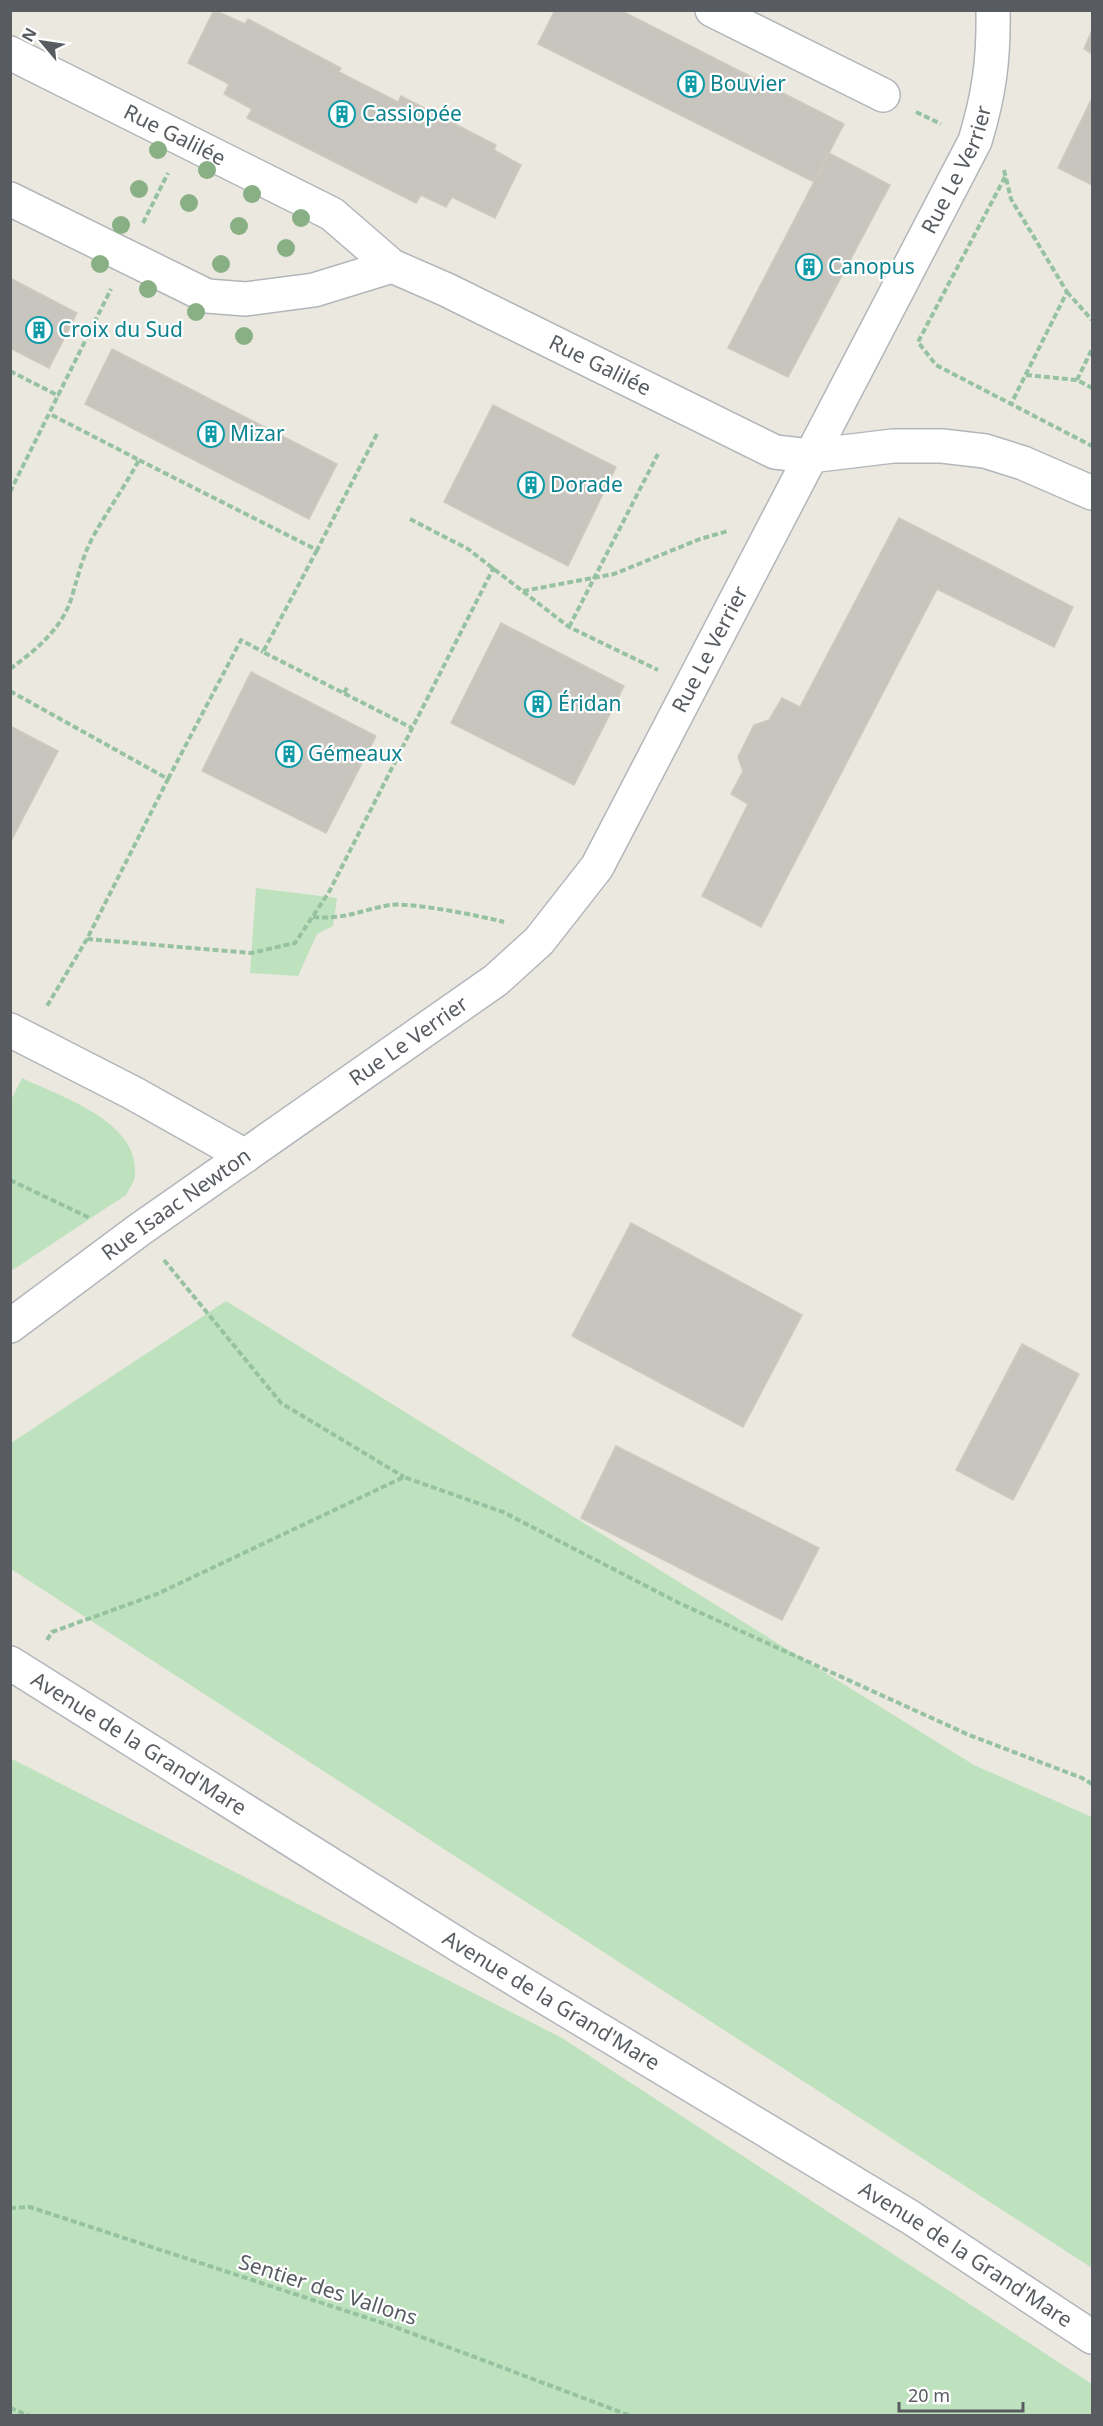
<svg xmlns="http://www.w3.org/2000/svg" width="1103" height="2426" viewBox="0 0 1103 2426" font-family="'Noto Sans',sans-serif">
  <style>
    .green { fill: #bee2bd }
    .building { fill: #c8c5bf; stroke: #cfc9be; stroke-width: 1.5 }
    .lines { fill: none; stroke-linecap: round; stroke-linejoin: round }
    .pedestrian-casing { stroke: #b2b6ba; stroke-width: 36 }
    .minor-casing { stroke: #b2b6ba; stroke-width: 36 }
    .tertiary-casing { stroke: #b2b6ba; stroke-width: 36 }
    .path { stroke: #96c2a1; stroke-width: 4; stroke-dasharray: 6 3; stroke-linecap: butt }
    .pedestrian { stroke: #fff; stroke-width: 33 }
    .minor { stroke: #fff; stroke-width: 33 }
    .tertiary { stroke: #fff; stroke-width: 33 }
    .tree { fill: #89af84 }
    .labels { text-anchor: middle; stroke-width: 4.5; stroke-linejoin: round; paint-order: stroke }
    .culture-label { font-size: 21px; fill: #0d838f; stroke: #fff; text-anchor: start }
    .street-label { font-size: 21px; fill: #585c60; stroke: #fff }
  </style>
  <rect width="100%" height="100%" fill="#ebe8e0"/>
  <!-- green -->
  <g class="green">
    <polygon points="256,888 337,898 333,926 317,934 298,976 250,973"/>
    <path d="M22,1078C61,1097 139,1121 135,1174C135,1181 129,1189 126,1195L11,1271V1100Z"/>
    <polygon points="226,1301 974,1765 1092,1817 1092,2268 11,1569 11,1443"/>
    <polygon points="10,1758 562,2038 1092,2384 1092,2415 11,2415"/>
  </g>
  <!-- building -->
  <g class="building">
    <polygon points="214,10 245,24 248,19 341,68 339,72 398,102 401,96 496,145 494,150 521,165 495,218 452,197 446,207 421,195 416,203 247,118 252,109 224,94 229,84 188,63"/>
    <polygon points="555,10 620,10 844,124 814,182 538,44"/>
    <polygon points="1092,30 1092,54 1084,49"/>
    <polygon points="1092,98 1092,185 1058,168"/>
    <polygon points="829,153 890,185 788,377 728,348"/>
    <polygon points="10,278 77,313 49,368 10,348"/>
    <polygon points="112,349 337,464 309,519 85,404"/>
    <polygon points="493,405 616,467 568,566 444,502"/>
    <polygon points="899,518 1073,607 1054,647 937,589 761,927 702,896 748,804 731,794 743,771 738,757 754,725 769,720 782,698 800,707"/>
    <polygon points="501,623 624,686 574,785 451,723"/>
    <polygon points="251,672 376,736 326,833 202,771"/>
    <polygon points="10,726 58,751 10,843"/>
    <polygon points="631,1223 802,1315 743,1427 572,1336"/>
    <polygon points="1022,1344 1079,1374 1013,1500 956,1470"/>
    <polygon points="616,1446 819,1548 782,1620 581,1518"/>
  </g>
  <g class="lines">
    <defs>
      <polyline id="pedestrian" points="712,10 883,95"/>
      <g id="minor">
        <polyline points="10,1030 133,1093 245,1156"/>
        <path id="s1" d="M10,1326L139,1230L496,980L539,941L597,867L975,141C989,95 994,59 993,10"/>
      </g>
      <g id="tertiary">
        <path id="s2" d="M10,53L332,214L392,266L447,290L775,452L810,456L893,446H942L985,451L1023,463L1092,493"/>
        <polyline points="10,199 207,296 246,299 314,290 392,266"/>
        <path id="s3" d="M10,1663L465,1949L910,2217L1092,2337"/>
      </g>
    </defs>
    <!-- pedestrian casing -->
    <use href="#pedestrian" class="pedestrian-casing"/>
    <!-- minor casing -->
    <use href="#minor" class="minor-casing"/>
    <!-- tertiary casing -->
    <use href="#tertiary" class="tertiary-casing"/>
    <!-- path -->
    <g class="path">
      <polyline points="916,112 941,124"/>
      <polyline points="1004,170 1011,199 1067,292 1011,404"/>
      <polyline points="1005,177 918,342 936,365 1092,446"/>
      <polyline points="143,223 168,173"/>
      <polyline points="1067,292 1092,320"/>
      <polyline points="10,371 59,396"/>
      <polyline points="1026,375 1077,380 1092,388"/>
      <polyline points="1077,380 1092,349"/>
      <polyline points="139,460 317,550 378,432"/>
      <polyline points="10,492 111,289"/>
      <polyline points="410,519 468,549 569,627 658,670"/>
      <polyline points="317,550 263,652 412,728"/>
      <polyline points="523,591 614,574 700,539 728,531"/>
      <polyline points="569,627 658,454"/>
      <path d="M10,669C36,650 63,628 72,596C79,573 82,557 94,535C108,510 125,486 139,460L50,414"/>
      <polyline points="10,691 168,779 87,939 47,1006"/>
      <polyline points="344,693 348,686"/>
      <polyline points="168,779 241,640 263,652"/>
      <path d="M313,917C344,920 361,910 390,905C411,902 481,916 504,922"/>
      <polyline points="87,939 251,953 295,943 329,892 494,567"/>
      <polyline points="10,1180 90,1218"/>
      <polyline points="164,1260 281,1403 404,1477"/>
      <polyline points="47,1640 52,1632 157,1594 404,1477 503,1512 679,1603 969,1735 1082,1778 1092,1784"/>
      <polyline points="10,2208 30,2207 395,2327 631,2416"/>
      <polyline points="10,2408 30,2416"/>
    </g>
    <!-- pedestrian -->
    <use href="#pedestrian" class="pedestrian"/>
    <!-- minor -->
    <use href="#minor" class="minor"/>
    <!-- tertiary -->
    <use href="#tertiary" class="tertiary"/>
  </g>
  <!-- trees -->
  <g class="tree">
    <circle cx="158" cy="150" r="9"/>
    <circle cx="207" cy="170" r="9"/>
    <circle cx="139" cy="189" r="9"/>
    <circle cx="252" cy="194" r="9"/>
    <circle cx="189" cy="203" r="9"/>
    <circle cx="301" cy="218" r="9"/>
    <circle cx="121" cy="225" r="9"/>
    <circle cx="239" cy="226" r="9"/>
    <circle cx="286" cy="248" r="9"/>
    <circle cx="100" cy="264" r="9"/>
    <circle cx="221" cy="264" r="9"/>
    <circle cx="148" cy="289" r="9"/>
    <circle cx="196" cy="312" r="9"/>
    <circle cx="244" cy="336" r="9"/>
  </g>
  <!-- icons -->
  <defs>
    <symbol id="building-ring" viewBox="-11 -11 22 22"><circle r="9.5" fill="#fff" stroke="#0f9aa8" stroke-width="1.5"/><path d="M-4-6H4V6H1V3H-1V6H-4ZM-2.5-4.3h1.7v1.8h-1.7ZM.8-4.3h1.7v1.8H.8ZM-2.5-1h1.7V.8h-1.7ZM.8-1h1.7V.8H.8Z" fill="#0f9aa8"/></symbol>
  </defs>
  <g fill-rule="evenodd">
    <use href="#building-ring" x="676" y="69" width="30" height="30"/>
    <use href="#building-ring" x="327" y="99" width="30" height="30"/>
    <use href="#building-ring" x="794" y="252" width="30" height="30"/>
    <use href="#building-ring" x="24" y="315" width="30" height="30"/>
    <use href="#building-ring" x="196" y="419" width="30" height="30"/>
    <use href="#building-ring" x="516" y="470" width="30" height="30"/>
    <use href="#building-ring" x="523" y="689" width="30" height="30"/>
    <use href="#building-ring" x="274" y="739" width="30" height="30"/>
  </g>
  <g class="labels">
    <!-- culture labels -->
    <g class="culture-label">
      <text x="710" y="91">Bouvier</text>
      <text x="362" y="121">Cassiopée</text>
      <text x="828" y="274">Canopus</text>
      <text x="58" y="337">Croix du Sud</text>
      <text x="230" y="441">Mizar</text>
      <text x="550" y="492">Dorade</text>
      <text x="558" y="711">Éridan</text>
      <text x="308" y="761">Gémeaux</text>
    </g>
    <!-- street labels -->
    <g class="street-label">
      <text dy="7" stroke="none"><textPath href="#s2" startOffset="184">Rue Galilée</textPath></text>
      <text dy="7" stroke="none"><textPath href="#s1" startOffset="1534">Rue Le Verrier</textPath></text>
      <text dy="7" stroke="none"><textPath href="#s2" startOffset="670">Rue Galilée</textPath></text>
      <text dy="7" stroke="none"><textPath href="#s1" startOffset="994">Rue Le Verrier</textPath></text>
      <text dy="7" stroke="none"><textPath href="#s1" startOffset="490">Rue Le Verrier</textPath></text>
      <text dy="7" stroke="none"><textPath href="#s1" startOffset="206">Rue Isaac Newton</textPath></text>
      <text dy="7" stroke="none"><textPath href="#s3" startOffset="152">Avenue de la Grand'Mare</textPath></text>
      <text dy="7" stroke="none"><textPath href="#s3" startOffset="638">Avenue de la Grand'Mare</textPath></text>
      <text dy="7" stroke="none"><textPath href="#s3" startOffset="1124">Avenue de la Grand'Mare</textPath></text>
      <text transform="translate(328 2290) rotate(18)" y="7">Sentier des Vallons</text>
    </g>
  </g>
  <!-- border -->
  <rect width="1103" height="2426" fill="none" stroke="#585c60" stroke-width="24"/>
  <!-- north arrow -->
  <g transform="translate(42 42) rotate(299)" stroke="#ffffff" stroke-width="4.5" paint-order="stroke">
  <path d="M0-4.5L10 22L0 15L-10 22Z" fill="#585c60"/>
  <text y="-9" font-size="16" font-weight="bold" text-anchor="middle" fill="#585c60">N</text>
  </g>
  <!-- scale -->
  <path d="M899 2402v9h124v-9" fill="none" stroke="#585c60" stroke-width="3"/>
  <text x="908" y="2402" font-size="18" fill="#585c60" stroke="#ffffff" stroke-width="4.5" paint-order="stroke">20 m</text>
</svg>
